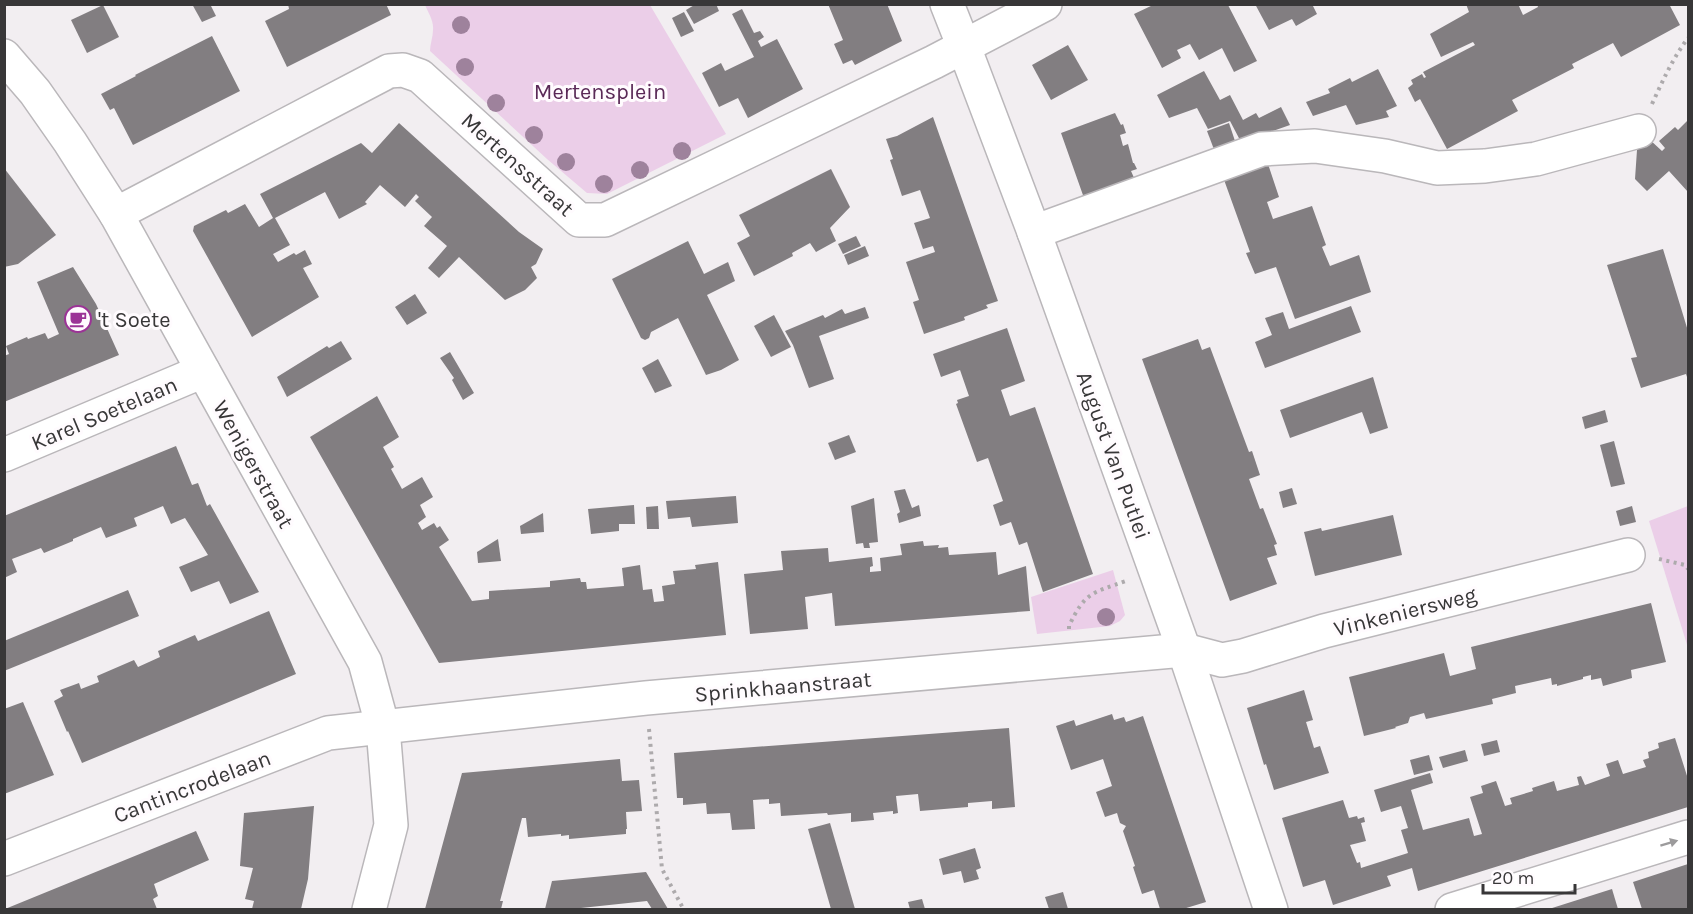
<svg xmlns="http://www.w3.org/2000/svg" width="1693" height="914" viewBox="0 0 1693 914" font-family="Karla,sans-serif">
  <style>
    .green { fill: #ebcee8 }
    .building { fill: #827e81 }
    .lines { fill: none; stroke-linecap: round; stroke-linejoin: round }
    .minor-casing { stroke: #bab7ba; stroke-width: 36 }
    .path { stroke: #adaaac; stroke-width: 4; stroke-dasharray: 3 4.5; stroke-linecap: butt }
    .minor { stroke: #fff; stroke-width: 33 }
    .tree { fill: #9e829c }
    .oneway { fill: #9c9b9c }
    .labels { text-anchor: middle; stroke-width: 6; stroke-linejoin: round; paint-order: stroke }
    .park-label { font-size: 22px; fill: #5a2957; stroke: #fffbfe }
    .street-label { font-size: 22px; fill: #383738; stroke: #fffbfe }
    .poi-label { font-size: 22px; fill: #383738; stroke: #fffbfe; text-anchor: start }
  </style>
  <rect width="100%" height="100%" fill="#f2eef1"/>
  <!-- green -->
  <g class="green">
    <path d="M425,5H650L726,134L607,194L587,193L547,159L430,51C430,44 433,37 433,30C434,21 428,12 425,5Z"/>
    <polygon points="1688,506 1688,648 1649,521"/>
    <polygon points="1113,570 1125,615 1120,621 1110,626 1037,634 1031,597"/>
  </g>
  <!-- building -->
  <g class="building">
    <polygon points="192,4 210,4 216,16 202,22"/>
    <polygon points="288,4 386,4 391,15 287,67 265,21 289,9"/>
    <polygon points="696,4 716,4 719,11 694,24 686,10"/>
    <polygon points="828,4 887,4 902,41 855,65 852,60 843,64 834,44 843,40"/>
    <polygon points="1255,4 1312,4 1317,14 1296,26 1292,19 1269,30"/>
    <polygon points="1466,4 1518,4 1523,15 1538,7 1537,4 1669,4 1680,25 1621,57 1613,43 1572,64 1574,68 1512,100 1518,111 1447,149 1420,99 1415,102 1408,88 1413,84 1411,80 1422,74 1424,78 1426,77 1423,72 1475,45 1473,42 1441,57 1430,34 1469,12"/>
    <polygon points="103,5 119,37 87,53 71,20"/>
    <polygon points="1153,5 1228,5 1257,61 1234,72 1222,48 1199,60 1190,44 1177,50 1181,58 1162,68 1134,14"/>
    <polygon points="742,9 754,33 760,31 764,37 758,41 761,47 777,39 803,89 748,118 738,98 719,107 702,73 721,63 725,71 754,57 732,14"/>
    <polygon points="684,12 694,31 681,37 672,18"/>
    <polygon points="212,36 240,91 133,145 114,108 110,110 101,94 136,76 135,75"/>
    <polygon points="1068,45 1088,80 1051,100 1032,65"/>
    <polygon points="1378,69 1397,106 1386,111 1389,117 1356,125 1346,105 1313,116 1306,102 1330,93 1328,89 1350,78 1352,82"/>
    <polygon points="1204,71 1220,100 1230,95 1243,120 1256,113 1259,118 1281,107 1290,125 1241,142 1230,121 1208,129 1197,108 1169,118 1157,95"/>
    <polygon points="1115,113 1121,125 1123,124 1126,133 1120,135 1123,146 1128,144 1133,163 1134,163 1137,169 1131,171 1135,180 1084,198 1061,133"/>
    <polygon points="933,117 998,301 986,305 988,308 964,317 965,320 924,334 913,302 919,300 906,262 935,252 933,246 923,249 914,223 930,218 920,190 902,196 890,160 893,159 886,139 897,136"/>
    <polygon points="1688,120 1688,192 1669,171 1647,191 1635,179 1637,150 1649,139 1662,151 1665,148 1659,141 1675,127 1678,130"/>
    <polygon points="399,123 519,232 543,249 536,264 531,267 537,278 525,290 505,300 459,257 439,278 428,268 447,246 424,226 432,217 415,201 419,197 416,194 405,207 380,185 365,202 367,204 339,219 325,192 275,218 290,245 273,254 278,262 294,253 296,255 305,250 312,264 303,268 319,297 252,337 193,231 194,226 226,210 228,213 245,204 259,227 273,218 260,194 361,143 372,153"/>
    <polygon points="1229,123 1236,144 1215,152 1207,131"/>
    <polygon points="1267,161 1279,197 1267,202 1273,219 1312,206 1326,245 1322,247 1330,266 1359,255 1371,292 1295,319 1276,267 1255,274 1246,253 1250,252 1223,177"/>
    <polygon points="4,168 56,235 18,264 4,267"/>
    <polygon points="831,169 850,207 830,228 836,241 816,252 810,243 792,253 793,256 754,276 737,243 750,236 739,215"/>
    <polygon points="856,236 861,246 843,254 838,244"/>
    <polygon points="688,241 704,274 728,262 735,281 707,295 739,360 721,370 706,375 678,318 651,332 649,338 645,340 641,338 612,279"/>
    <polygon points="865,246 869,256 848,265 844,255"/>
    <polygon points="1663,249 1688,331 1688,380 1686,374 1641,388 1631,358 1637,357 1607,265"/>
    <polygon points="73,267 96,304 119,355 4,402 4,356 9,354 6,346 27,337 28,339 45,333 48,339 59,334 37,282"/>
    <polygon points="415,294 427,313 407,325 395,307"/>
    <polygon points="1351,306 1361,332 1265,368 1255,342 1272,335 1265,318 1283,312 1289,329"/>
    <polygon points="865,307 869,318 819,336 834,379 809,388 793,345 785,331 823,315 825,318 842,309 845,314"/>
    <polygon points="774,315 791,347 771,357 754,326"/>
    <polygon points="1007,328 1025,381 1001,390 1010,416 1035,407 1093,574 1043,592 1027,542 1019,545 1011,522 1000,526 993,505 1003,501 988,458 977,462 956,404 958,403 957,400 969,396 960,370 941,377 933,354"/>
    <polygon points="1198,339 1202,350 1210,347 1249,452 1252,451 1260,475 1249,479 1260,509 1263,508 1277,544 1274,545 1277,555 1267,558 1277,584 1230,601 1142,359"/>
    <polygon points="341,341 352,359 287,397 277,377 327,346 329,348"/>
    <polygon points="450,352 474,393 463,400 452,380 454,378 440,358"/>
    <polygon points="658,359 672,386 655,393 642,368"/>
    <polygon points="1373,377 1388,428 1370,434 1362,412 1290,438 1280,410"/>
    <polygon points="377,396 399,437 383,447 394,467 391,469 402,489 422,477 433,497 420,505 426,517 418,523 422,530 434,523 437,528 440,526 449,540 439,547 472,601 489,599 489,591 550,587 550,581 580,578 581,582 586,582 587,589 624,586 622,568 640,565 643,590 652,589 654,602 664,601 662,586 675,584 673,571 696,569 695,565 718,562 726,635 439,663 310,437"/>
    <polygon points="1605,410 1608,422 1585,429 1582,417"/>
    <polygon points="849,435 856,452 835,460 828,443"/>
    <polygon points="1614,441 1625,484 1611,487 1600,445"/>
    <polygon points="176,446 192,485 198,483 207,506 210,504 259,592 230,604 219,581 191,592 179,567 208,555 185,518 171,524 163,506 134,518 137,526 106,538 101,527 73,539 73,541 44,553 41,548 12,559 17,572 4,578 4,516"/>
    <polygon points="1292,488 1297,504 1283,508 1279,492"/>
    <polygon points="905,489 912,508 919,505 921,516 899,523 897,514 900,512 894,491"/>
    <polygon points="736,496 738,523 692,527 690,517 668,519 666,501"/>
    <polygon points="874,498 878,542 869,543 870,548 864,548 863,543 856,544 851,506"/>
    <polygon points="634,505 635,524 619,524 619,531 591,534 588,509"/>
    <polygon points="658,506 659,529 647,529 646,507"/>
    <polygon points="1632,506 1636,522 1620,526 1616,511"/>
    <polygon points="543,513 544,532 521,534 520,526"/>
    <polygon points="1393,515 1402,555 1315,576 1304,532 1321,528 1322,531"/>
    <polygon points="498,539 501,561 478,563 477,552"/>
    <polygon points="923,541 924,546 939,545 938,548 948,547 949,555 996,552 998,575 1026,566 1030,611 835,626 832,593 805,597 808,629 750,634 744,574 783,570 781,551 828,548 829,562 872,557 873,566 870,567 870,572 881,571 880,558 902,555 900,544"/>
    <polygon points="128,590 139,616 4,671 4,641"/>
    <polygon points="1651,603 1666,662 1631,670 1632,678 1603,686 1601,678 1591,680 1591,675 1583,677 1583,679 1557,686 1557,684 1552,685 1551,678 1515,686 1516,693 1492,699 1493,704 1426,719 1424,713 1410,717 1408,723 1395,727 1396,728 1364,736 1349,677 1444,653 1450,676 1476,669 1471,647"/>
    <polygon points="269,611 296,674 82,763 68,731 67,732 54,701 63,696 60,690 79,683 81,689 99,682 97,676 134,660 138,667 160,657 158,651 195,635 198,641"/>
    <polygon points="1304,690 1313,720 1306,722 1314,748 1320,746 1329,773 1274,790 1266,764 1264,765 1247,708"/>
    <polygon points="23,702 54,775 4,794 4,709"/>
    <polygon points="1112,714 1114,720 1124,717 1126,722 1143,716 1206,902 1183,909 1160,909 1154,890 1142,894 1133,867 1135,866 1123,831 1126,826 1120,823 1117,813 1105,817 1096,792 1112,786 1103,759 1071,770 1056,726 1074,720 1076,726"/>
    <polygon points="1009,728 1015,807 992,809 992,801 968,803 968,807 920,811 918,794 896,796 898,813 893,814 893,811 873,813 874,820 851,822 851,813 828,815 827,813 781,816 780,803 769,804 769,799 753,800 755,829 732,830 730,813 707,814 706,803 683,805 683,798 677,798 674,753"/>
    <polygon points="1675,738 1688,779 1688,807 1418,891 1412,868 1387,876 1391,886 1333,905 1325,880 1303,887 1282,818 1343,800 1349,818 1357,816 1358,819 1364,817 1365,822 1361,823 1366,841 1350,845 1357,863 1360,862 1361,868 1408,853 1401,830 1408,828 1401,806 1381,812 1374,790 1430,773 1433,783 1411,790 1423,830 1469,818 1474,836 1482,834 1470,797 1483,793 1481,786 1496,781 1505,806 1512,804 1510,798 1533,791 1532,788 1554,781 1557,791 1579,785 1577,777 1581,776 1585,785 1610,776 1606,764 1618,760 1623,774 1646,767 1643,760 1649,758 1648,752 1659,748 1658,743"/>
    <polygon points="1497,740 1500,752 1484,756 1481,744"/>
    <polygon points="1465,750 1468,761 1443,768 1439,757"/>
    <polygon points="1429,755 1433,770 1414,775 1410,760"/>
    <polygon points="620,759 622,781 639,780 642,811 626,812 627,829 626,829 626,834 569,839 569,835 561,836 561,834 528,837 526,818 522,818 500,901 503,901 501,909 425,909 462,773"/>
    <polygon points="314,806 308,879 301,909 252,909 254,901 245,899 253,868 240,866 244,813"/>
    <polygon points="830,823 855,909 831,909 808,829"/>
    <polygon points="196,831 209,860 154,884 158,896 153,899 157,909 5,909"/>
    <polygon points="975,848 981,868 976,870 979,879 964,883 961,871 943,875 939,859"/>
    <polygon points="1688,864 1688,908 1642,909 1633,882"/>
    <polygon points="646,872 668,909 652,909 647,901 581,908 579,909 545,909 552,881"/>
    <polygon points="1612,889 1618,909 1549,909"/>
    <polygon points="1063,892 1068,909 1049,909 1045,897"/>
    <polygon points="922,899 925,909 910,909 908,902"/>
  </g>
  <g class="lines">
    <defs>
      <g id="minor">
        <polyline points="947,4 964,47 1034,232 1184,650 1271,910"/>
        <polyline points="4,56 35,92 70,142 116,214 365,662 383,728 391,825 369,910"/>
        <polyline points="116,214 389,71 403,70 420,76 579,220 605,220 934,62 1045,4"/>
        <polyline points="1034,232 1262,149 1315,146 1385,156 1437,168 1485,166 1536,159 1639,131"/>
        <polyline points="4,455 203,371"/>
        <polyline points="4,859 328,733 646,698 1184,650 1222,660 1243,656 1324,631 1628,555"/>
        <polyline points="1452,910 1688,837"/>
      </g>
    </defs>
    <!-- minor casing -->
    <use href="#minor" class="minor-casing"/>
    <!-- path -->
    <g class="path">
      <path d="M1652,104C1663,80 1673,58 1688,38"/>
      <polyline points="1659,559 1685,565 1688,569"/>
      <path d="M1069,629V626C1085,592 1092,593 1126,581"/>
      <polyline points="649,729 662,869 684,910"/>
    </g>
    <!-- minor -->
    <use href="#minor" class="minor"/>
  </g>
  <!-- trees -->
  <g class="tree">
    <circle cx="461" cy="25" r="9"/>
    <circle cx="465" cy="67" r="9"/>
    <circle cx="496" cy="103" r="9"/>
    <circle cx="534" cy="135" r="9"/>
    <circle cx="682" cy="151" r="9"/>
    <circle cx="566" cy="162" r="9"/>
    <circle cx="640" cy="170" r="9"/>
    <circle cx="604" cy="184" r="9"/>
    <circle cx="1106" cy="617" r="9"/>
  </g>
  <!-- one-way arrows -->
  <defs><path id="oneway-solid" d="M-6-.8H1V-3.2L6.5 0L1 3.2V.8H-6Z" transform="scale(1.5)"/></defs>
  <use class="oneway" href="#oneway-solid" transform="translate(1669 843) rotate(-17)"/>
  <!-- icons -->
  <defs>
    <symbol id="cafe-ring" viewBox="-11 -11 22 22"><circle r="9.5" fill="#fffbfe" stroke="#9b3396" stroke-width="1.5"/><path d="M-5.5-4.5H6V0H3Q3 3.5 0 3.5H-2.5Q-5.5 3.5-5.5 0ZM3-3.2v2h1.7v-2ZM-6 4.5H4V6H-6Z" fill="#9b3396"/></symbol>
  </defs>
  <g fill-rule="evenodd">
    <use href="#cafe-ring" x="63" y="304" width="30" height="30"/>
  </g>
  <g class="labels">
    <!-- park labels -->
    <g class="park-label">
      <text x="600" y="99">Mertensplein</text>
    </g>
    <!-- street labels -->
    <g class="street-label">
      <text transform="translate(518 164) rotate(42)" y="8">Mertensstraat</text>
      <text transform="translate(104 413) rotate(-23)" y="8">Karel Soetelaan</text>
      <text transform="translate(1114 455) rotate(70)" y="8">August Van Putlei</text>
      <text transform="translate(254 464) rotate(61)" y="8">Wenigerstraat</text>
      <text transform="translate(1405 611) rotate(-14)" y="8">Vinkeniersweg</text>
      <text transform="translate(783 686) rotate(-5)" y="8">Sprinkhaanstraat</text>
      <text transform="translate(192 786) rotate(-21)" y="8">Cantincrodelaan</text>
    </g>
    <!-- poi labels -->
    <g class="poi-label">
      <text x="98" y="327">'t Soete</text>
    </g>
  </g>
  <!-- border -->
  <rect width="1693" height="914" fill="none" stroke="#383738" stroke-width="12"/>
  <!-- scale -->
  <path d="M1483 884v9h92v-9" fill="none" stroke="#383738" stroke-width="3"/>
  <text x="1492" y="884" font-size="18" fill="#383738" stroke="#fffbfe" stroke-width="4.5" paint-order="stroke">20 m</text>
</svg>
